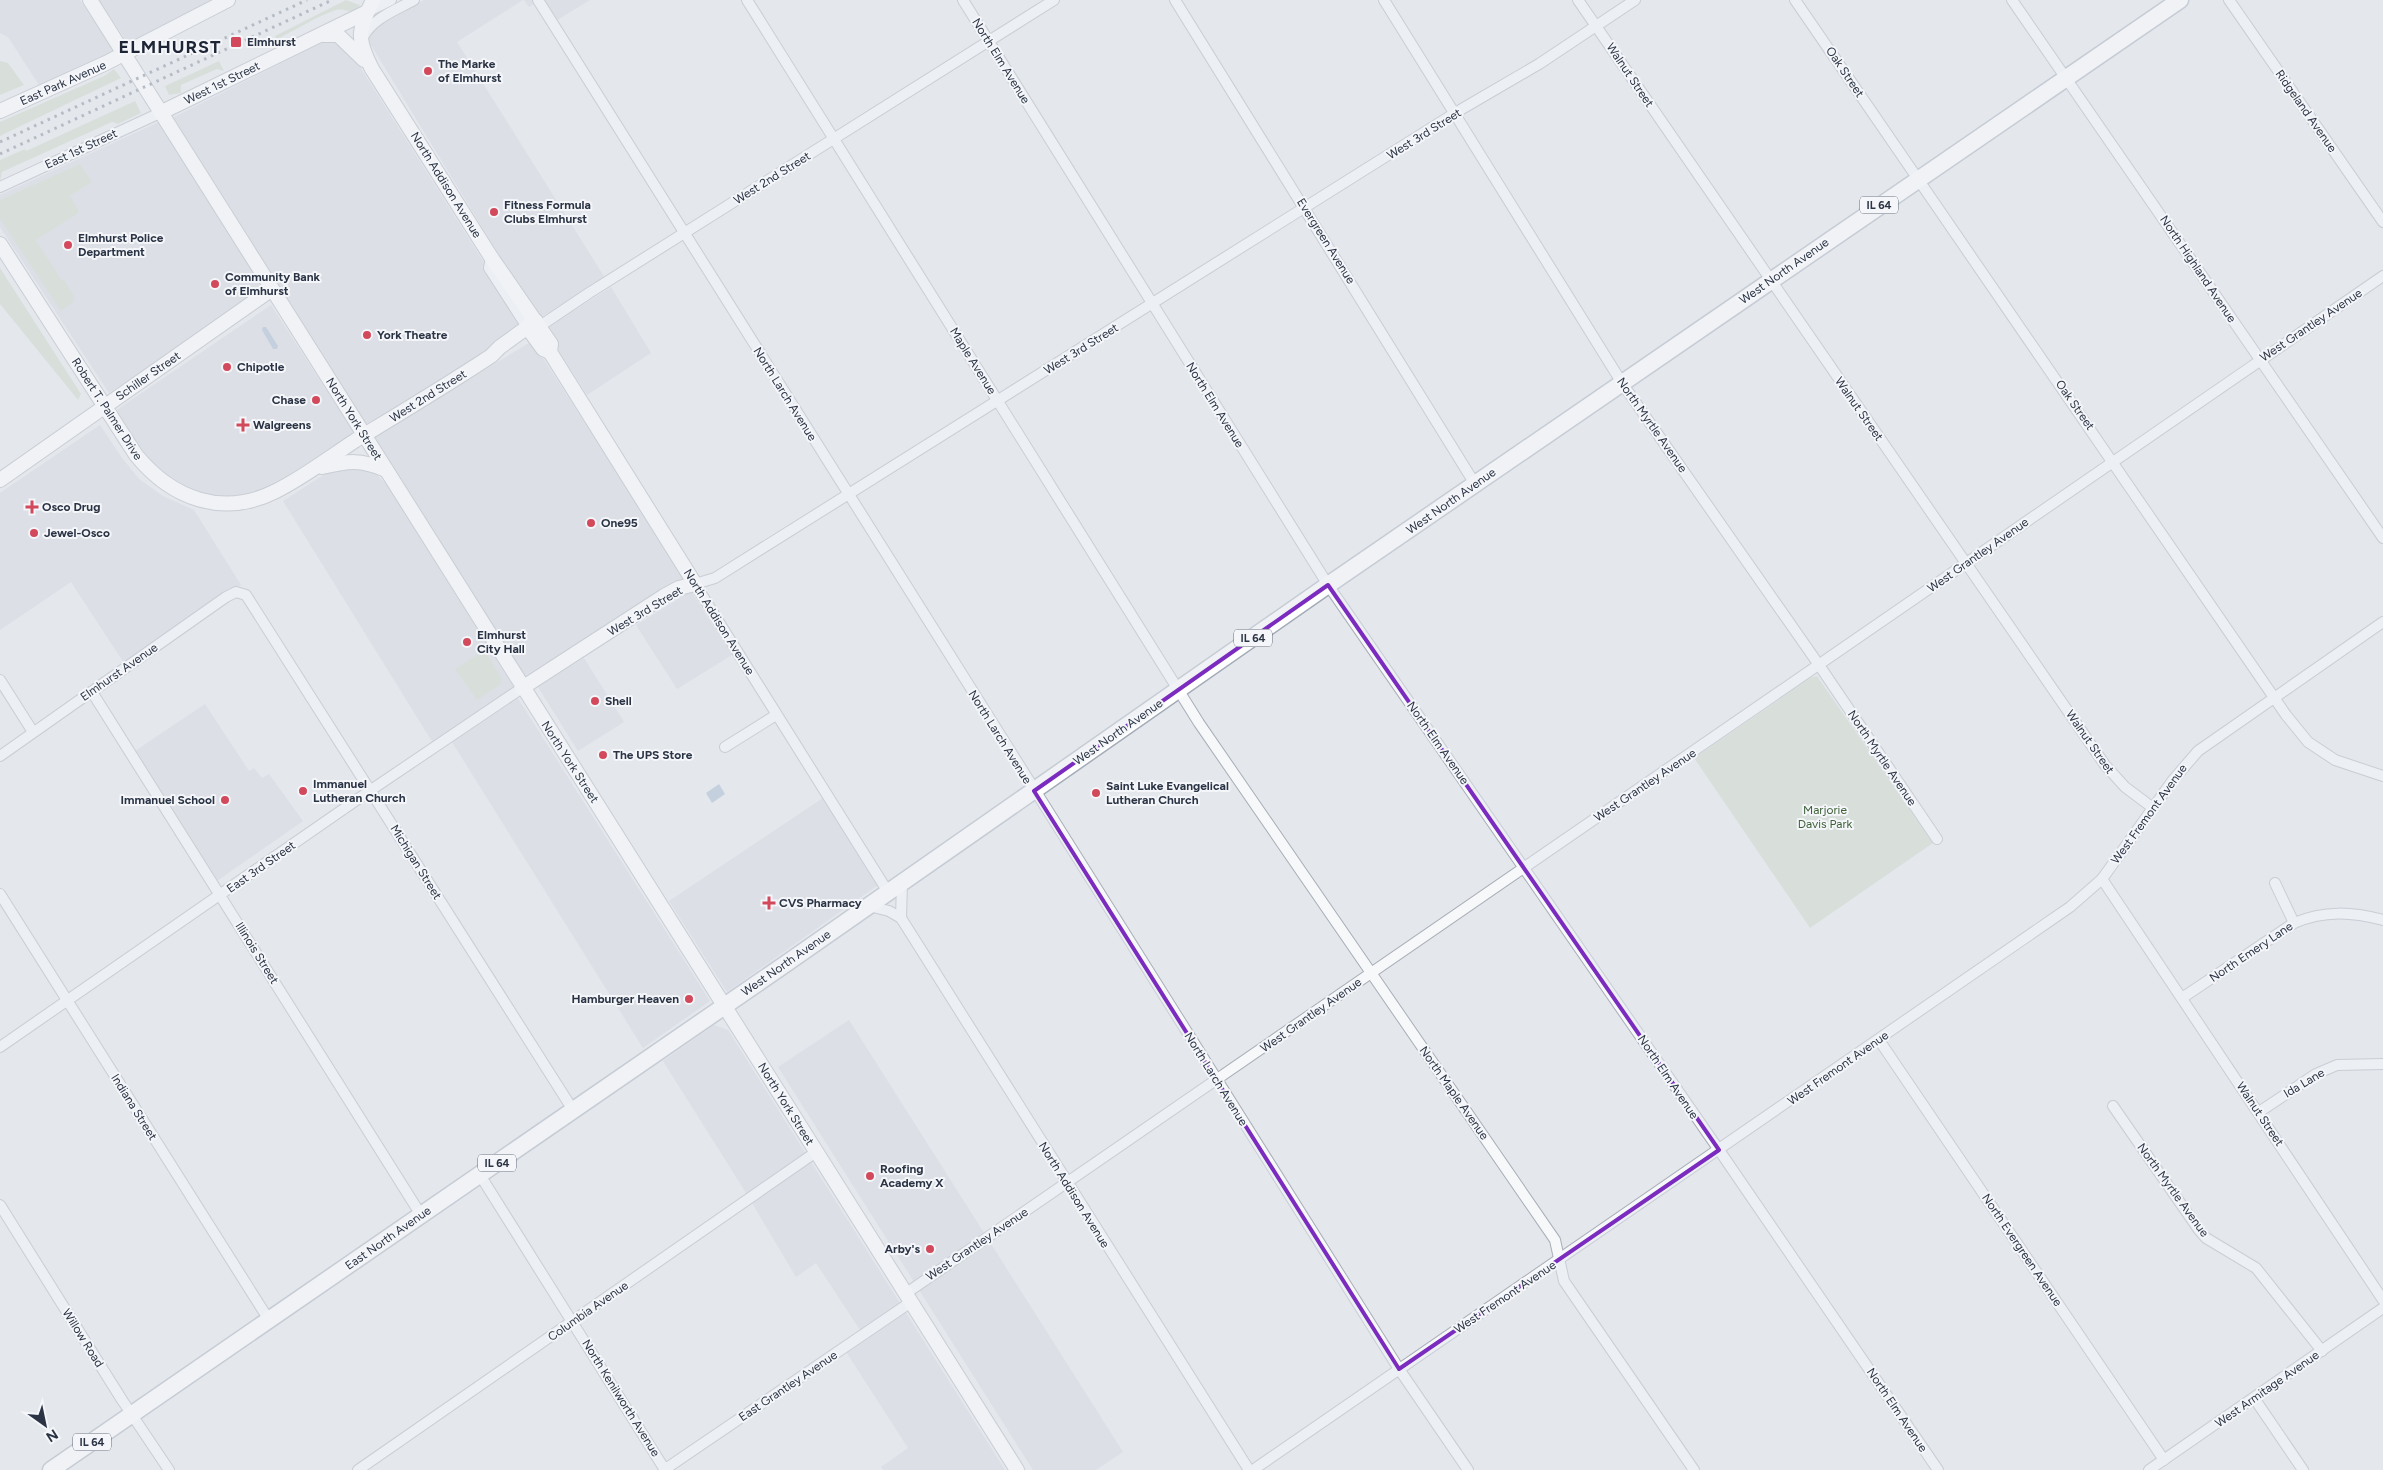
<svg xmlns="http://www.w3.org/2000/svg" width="2383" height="1470" viewBox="0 0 2383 1470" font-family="Figtree,sans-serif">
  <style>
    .built { fill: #d2d6de }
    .green { fill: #c9d6c5 }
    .water { fill: #9fb4cc }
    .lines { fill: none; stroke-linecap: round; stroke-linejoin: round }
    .street-casing { stroke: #a9aeb7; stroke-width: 12 }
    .secondary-casing { stroke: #a9aeb7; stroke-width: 16 }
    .primary-casing { stroke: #a3abb8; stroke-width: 19 }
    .street { stroke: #f7f8fa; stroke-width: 10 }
    .secondary { stroke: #fff; stroke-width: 14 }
    .primary { stroke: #fff; stroke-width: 16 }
    .rail { stroke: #7d8696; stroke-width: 3; stroke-dasharray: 2.5 5; stroke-linecap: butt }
    .marked { fill: none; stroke: #7b2cbf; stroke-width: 4; stroke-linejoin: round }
    .poi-dot { fill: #d1495b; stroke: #f4f6f9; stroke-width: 2 }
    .labels { text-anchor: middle; stroke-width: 4; stroke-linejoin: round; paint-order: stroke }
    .shield { fill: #f4f6f9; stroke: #676e7b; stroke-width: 1 }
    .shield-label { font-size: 11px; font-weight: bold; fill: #2b3445 }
    .poi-label { font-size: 12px; font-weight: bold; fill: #2b3445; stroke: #f4f6f9; text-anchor: start }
    .street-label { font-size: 12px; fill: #2b3445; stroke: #f4f6f9 }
    .park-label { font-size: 12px; fill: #3f6138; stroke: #f4f6f9 }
    .district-label { font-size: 18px; font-weight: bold; letter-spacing: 1px; fill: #1d2536; stroke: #f4f6f9 }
  </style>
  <rect width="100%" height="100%" fill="#e4e7ec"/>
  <!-- built -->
  <g class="built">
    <polygon points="0,0 80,0 114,52 39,85 8,37 0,33"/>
    <polygon points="99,0 221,0 129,45"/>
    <polygon points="424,0 523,0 457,42 605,278 538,319 368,40 369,33 376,27"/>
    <polygon points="524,0 590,0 549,25 535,3 529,7"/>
    <polygon points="339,34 525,327 364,429 170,119"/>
    <polygon points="161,121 266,289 109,393 0,227 0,195"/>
    <polygon points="611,287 651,353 587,395 545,329"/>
    <polygon points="271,305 354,433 272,487 240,497 206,497 175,484 146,458 115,411"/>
    <polygon points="532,341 685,579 523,677 374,438"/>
    <polygon points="100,425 122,458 139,479 163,496 194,510 241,585 124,663 71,582 0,630 0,493"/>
    <polygon points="350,465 372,470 387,485 515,689 433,743 283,501 325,474"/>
    <polygon points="691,591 732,655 677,689 636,625"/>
    <polygon points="584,658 624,722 578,751 538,687"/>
    <polygon points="517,697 710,1001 643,1048 452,742"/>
    <polygon points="205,704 249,771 254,768 262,778 269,774 303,821 214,883 132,753"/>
    <polygon points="823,798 878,885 727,992 669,901"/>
    <polygon points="849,1020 1123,1452 1096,1470 1033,1470 778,1067"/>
    <polygon points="714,1025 728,1030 1005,1470 883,1470 881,1467 908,1448 841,1344 860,1330 816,1263 796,1277 748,1196 663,1061"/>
  </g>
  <!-- green -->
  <g class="green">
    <path d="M346,0L360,5C353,18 347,7 336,10C317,16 294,31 276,40L275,36Z"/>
    <polygon points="0,61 8,63 24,85 0,95"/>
    <polygon points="219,61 224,71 217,69 181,85 181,93 169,95 165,86"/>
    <polygon points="114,69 121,78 0,136 0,122 104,76"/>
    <polygon points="135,101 141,113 118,124 112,122 2,172 0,181 0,160 25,149 26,151"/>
    <polygon points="80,164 92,182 70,196 79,211 77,214 36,240 62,281 64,280 74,296 74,302 61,311 0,219 0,200"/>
    <polygon points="0,268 81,394 78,400 0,304"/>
    <polygon points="485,650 502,679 500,685 477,700 455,669"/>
    <polygon points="1817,676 1933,843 1810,928 1694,758 1810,678"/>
  </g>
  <!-- water -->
  <g class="water">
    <polygon points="263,327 266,327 278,346 277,349 273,349 262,330"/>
    <polygon points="719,784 725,794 712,803 706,793"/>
  </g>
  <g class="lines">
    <defs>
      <g id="street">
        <polyline points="538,0 1399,1369 1468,1470"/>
        <polyline points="747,0 1199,723 1555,1240 1564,1281 1694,1470"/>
        <polyline points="963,0 1328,585 1719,1150 1938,1470"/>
        <polyline points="1175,0 1475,484"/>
        <polyline points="1384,0 1622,383 1819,665 1937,839"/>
        <polyline points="1578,0 2105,765 2125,787 2153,808"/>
        <polyline points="1795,0 2286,715 2308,742 2335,760 2383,776"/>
        <polyline points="2012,0 2383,538"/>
        <polyline points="2229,0 2383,222"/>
        <polyline points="367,12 391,0"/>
        <path d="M363,37C373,18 396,10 414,0"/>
        <polyline points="0,187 162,112"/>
        <polyline points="491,257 489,268 527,327"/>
        <polyline points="540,326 589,293 1054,0"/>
        <polyline points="0,680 33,732"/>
        <polyline points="92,692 421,1215"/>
        <polyline points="725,747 776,715"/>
        <polyline points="0,756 226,597 236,592 246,595 573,1110"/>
        <polyline points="2102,879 2383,1300"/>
        <polyline points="2275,883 2294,923"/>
        <polyline points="888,892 695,584 715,578 1455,113 1539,64 1635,0"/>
        <polyline points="0,894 269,1320"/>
        <polyline points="869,906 889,911 901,918 1249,1470"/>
        <polyline points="901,918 902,883"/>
        <path d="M2182,998L2294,923C2325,910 2352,912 2383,920"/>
        <polyline points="1879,1040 2164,1460"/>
        <polyline points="0,1047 371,790 522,688"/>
        <polyline points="2113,1106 2199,1230 2206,1238 2256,1268 2322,1351"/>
        <polyline points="2259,1112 2316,1074 2337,1065 2383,1064"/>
        <polyline points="480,1175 665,1470"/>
        <polyline points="0,1205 122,1400 169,1470"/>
        <polyline points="905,1294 2383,276"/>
        <polyline points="2254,1398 2303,1470"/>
        <polyline points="358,1470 816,1152"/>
        <polyline points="664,1470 911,1302"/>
        <polyline points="1253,1470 2070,907 2102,879 2173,780 2198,751 2383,622"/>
        <polyline points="2149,1470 2383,1308"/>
      </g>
      <g id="secondary">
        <polyline points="90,0 1017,1470"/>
        <path d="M373,0C358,32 356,37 372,69L491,257L551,344L550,352L695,584L679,588L664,596L522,688"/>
        <polyline points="324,35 338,35 364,60"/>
        <polyline points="0,111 106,63 228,0"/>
        <polyline points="162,112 367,12"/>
        <path d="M0,244L136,455C172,499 223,518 276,491C304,477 330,457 356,440C402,412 447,385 491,356L500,347L536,321"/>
        <polyline points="527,327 543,349 550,352"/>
        <path d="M322,467C349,461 360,459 386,470"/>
        <polyline points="0,480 272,289"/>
      </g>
      <polyline id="primary" points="51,1470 784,965 1328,585 2180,0"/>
    </defs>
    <!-- street casing -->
    <use href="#street" class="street-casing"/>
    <!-- secondary casing -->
    <use href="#secondary" class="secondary-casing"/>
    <!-- primary casing -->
    <use href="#primary" class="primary-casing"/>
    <!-- street -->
    <use href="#street" class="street"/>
    <!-- secondary -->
    <use href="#secondary" class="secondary"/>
    <!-- primary -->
    <use href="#primary" class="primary"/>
    <!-- rail -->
    <g class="rail">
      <polyline points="0,142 307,0"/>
      <polyline points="0,154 332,0"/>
    </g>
  </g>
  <!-- marked area -->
  <path d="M0 0H2383V1470H0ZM1328,585L1719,1150L1399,1369L1034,791Z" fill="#e4e7ec" fill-opacity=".55" fill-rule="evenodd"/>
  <path class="marked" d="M1328,585L1719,1150L1399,1369L1034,791Z"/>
  <!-- markers -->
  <g class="poi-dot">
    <rect x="230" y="36" width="12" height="12" rx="2.5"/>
    <circle cx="428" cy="71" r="5"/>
    <circle cx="494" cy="212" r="5"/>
    <circle cx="68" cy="245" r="5"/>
    <circle cx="215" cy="284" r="5"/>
    <circle cx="367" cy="335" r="5"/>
    <circle cx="227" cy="367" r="5"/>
    <circle cx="316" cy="400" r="5"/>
    <path d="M240.5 417.5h5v5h5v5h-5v5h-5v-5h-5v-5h5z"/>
    <path d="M29.5 499.5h5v5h5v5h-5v5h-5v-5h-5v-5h5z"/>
    <circle cx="591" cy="523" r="5"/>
    <circle cx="34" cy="533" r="5"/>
    <circle cx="467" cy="642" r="5"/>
    <circle cx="595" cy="701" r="5"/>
    <circle cx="603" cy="755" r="5"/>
    <circle cx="303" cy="791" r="5"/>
    <circle cx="1096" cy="793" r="5"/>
    <circle cx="225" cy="800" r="5"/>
    <path d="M766.5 895.5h5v5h5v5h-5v5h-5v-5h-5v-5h5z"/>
    <circle cx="689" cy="999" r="5"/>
    <circle cx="870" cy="1176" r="5"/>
    <circle cx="930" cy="1249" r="5"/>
  </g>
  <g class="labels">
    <!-- shield labels -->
    <g class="shield">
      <rect x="1860" y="196.5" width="38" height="17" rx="4"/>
      <rect x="1234" y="629.5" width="38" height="17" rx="4"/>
      <rect x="478" y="1154.5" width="38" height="17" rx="4"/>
      <rect x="73" y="1433.5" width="38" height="17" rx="4"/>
    </g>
    <g class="shield-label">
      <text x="1879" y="209">IL 64</text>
      <text x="1253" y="642">IL 64</text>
      <text x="497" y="1167">IL 64</text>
      <text x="92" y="1446">IL 64</text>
    </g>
    <!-- poi labels -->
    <g class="poi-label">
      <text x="247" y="46">Elmhurst</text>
      <text x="438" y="68">The Marke<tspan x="438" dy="14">of Elmhurst</tspan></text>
      <text x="504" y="209">Fitness Formula<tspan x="504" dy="14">Clubs Elmhurst</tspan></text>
      <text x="78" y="242">Elmhurst Police<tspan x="78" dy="14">Department</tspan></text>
      <text x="225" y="281">Community Bank<tspan x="225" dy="14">of Elmhurst</tspan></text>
      <text x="377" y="339">York Theatre</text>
      <text x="237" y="371">Chipotle</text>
      <text x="306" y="404" text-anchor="end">Chase</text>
      <text x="253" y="429">Walgreens</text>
      <text x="42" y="511">Osco Drug</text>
      <text x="601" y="527">One95</text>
      <text x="44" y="537">Jewel-Osco</text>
      <text x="477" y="639">Elmhurst<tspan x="477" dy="14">City Hall</tspan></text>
      <text x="605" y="705">Shell</text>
      <text x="613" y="759">The UPS Store</text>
      <text x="313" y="788">Immanuel<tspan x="313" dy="14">Lutheran Church</tspan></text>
      <text x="1106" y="790">Saint Luke Evangelical<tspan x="1106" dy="14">Lutheran Church</tspan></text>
      <text x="215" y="804" text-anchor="end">Immanuel School</text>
      <text x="779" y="907">CVS Pharmacy</text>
      <text x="679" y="1003" text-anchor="end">Hamburger Heaven</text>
      <text x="880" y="1173">Roofing<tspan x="880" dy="14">Academy X</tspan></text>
      <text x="920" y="1253" text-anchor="end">Arby's</text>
    </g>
    <!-- street labels -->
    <g class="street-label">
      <text transform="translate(1001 61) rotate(58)" y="4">North Elm Avenue</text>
      <text transform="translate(1845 72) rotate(56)" y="4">Oak Street</text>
      <text transform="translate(1630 75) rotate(56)" y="4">Walnut Street</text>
      <text transform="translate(63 83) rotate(-24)" y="4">East Park Avenue</text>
      <text transform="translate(222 83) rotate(-26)" y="4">West 1st Street</text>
      <text transform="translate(2306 111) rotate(55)" y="4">Ridgeland Avenue</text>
      <text transform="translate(1424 134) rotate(-32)" y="4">West 3rd Street</text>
      <text transform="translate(81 149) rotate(-25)" y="4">East 1st Street</text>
      <text transform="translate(772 178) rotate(-32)" y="4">West 2nd Street</text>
      <text transform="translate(446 185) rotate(58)" y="4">North Addison Avenue</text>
      <text transform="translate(1326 241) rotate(58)" y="4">Evergreen Avenue</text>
      <text transform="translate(2198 269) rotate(56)" y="4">North Highland Avenue</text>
      <text transform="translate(1784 271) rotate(-35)" y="4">West North Avenue</text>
      <text transform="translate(2311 325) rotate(-34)" y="4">West Grantley Avenue</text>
      <text transform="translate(1081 349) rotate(-32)" y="4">West 3rd Street</text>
      <text transform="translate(973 361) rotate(58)" y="4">Maple Avenue</text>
      <text transform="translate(148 376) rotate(-35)" y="4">Schiller Street</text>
      <text transform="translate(785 394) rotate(58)" y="4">North Larch Avenue</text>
      <text transform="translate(428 396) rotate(-32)" y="4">West 2nd Street</text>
      <text transform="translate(1215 405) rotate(58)" y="4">North Elm Avenue</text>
      <text transform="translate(2075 405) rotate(55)" y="4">Oak Street</text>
      <text transform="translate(107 409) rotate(57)" y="4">Robert T. Palmer Drive</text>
      <text transform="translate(1859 409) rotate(55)" y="4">Walnut Street</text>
      <text transform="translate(354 419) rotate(58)" y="4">North York Street</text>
      <text transform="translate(1652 425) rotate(55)" y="4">North Myrtle Avenue</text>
      <text transform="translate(1451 501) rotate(-35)" y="4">West North Avenue</text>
      <text transform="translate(1978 555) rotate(-35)" y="4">West Grantley Avenue</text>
      <text transform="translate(645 611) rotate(-31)" y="4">West 3rd Street</text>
      <text transform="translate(719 622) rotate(58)" y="4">North Addison Avenue</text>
      <text transform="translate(119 672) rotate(-35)" y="4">Elmhurst Avenue</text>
      <text transform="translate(1118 732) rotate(-35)" y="4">West North Avenue</text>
      <text transform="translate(1000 737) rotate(58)" y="4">North Larch Avenue</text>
      <text transform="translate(2090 742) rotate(55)" y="4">Walnut Street</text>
      <text transform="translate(1438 743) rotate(55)" y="4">North Elm Avenue</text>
      <text transform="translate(1882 758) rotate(56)" y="4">North Myrtle Avenue</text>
      <text transform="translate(570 762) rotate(57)" y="4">North York Street</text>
      <text transform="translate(1645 785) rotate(-34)" y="4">West Grantley Avenue</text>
      <text transform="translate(2149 814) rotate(-54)" y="4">West Fremont Avenue</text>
      <text transform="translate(416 862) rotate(58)" y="4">Michigan Street</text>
      <text transform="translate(261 867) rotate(-35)" y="4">East 3rd Street</text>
      <text transform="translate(2251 952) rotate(-34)" y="4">North Emery Lane</text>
      <text transform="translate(257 953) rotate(58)" y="4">Illinois Street</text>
      <text transform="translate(786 963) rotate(-35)" y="4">West North Avenue</text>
      <text transform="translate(1311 1015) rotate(-35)" y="4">West Grantley Avenue</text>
      <text transform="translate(1838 1068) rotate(-35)" y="4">West Fremont Avenue</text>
      <text transform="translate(1668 1077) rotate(56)" y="4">North Elm Avenue</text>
      <text transform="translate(1216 1079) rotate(58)" y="4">North Larch Avenue</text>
      <text transform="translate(2304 1083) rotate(-31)" y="4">Ida Lane</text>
      <text transform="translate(1454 1093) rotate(55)" y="4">North Maple Avenue</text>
      <text transform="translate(786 1104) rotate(58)" y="4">North York Street</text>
      <text transform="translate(134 1107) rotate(58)" y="4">Indiana Street</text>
      <text transform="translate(2260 1114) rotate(56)" y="4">Walnut Street</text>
      <text transform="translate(2173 1190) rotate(54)" y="4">North Myrtle Avenue</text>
      <text transform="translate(1074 1195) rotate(58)" y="4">North Addison Avenue</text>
      <text transform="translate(388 1238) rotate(-35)" y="4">East North Avenue</text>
      <text transform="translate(977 1244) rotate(-34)" y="4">West Grantley Avenue</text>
      <text transform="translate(2022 1250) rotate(56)" y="4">North Evergreen Avenue</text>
      <text transform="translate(1505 1297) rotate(-34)" y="4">West Fremont Avenue</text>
      <text transform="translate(588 1311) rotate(-35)" y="4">Columbia Avenue</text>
      <text transform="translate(83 1338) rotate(58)" y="4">Willow Road</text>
      <text transform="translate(788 1386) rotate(-34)" y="4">East Grantley Avenue</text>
      <text transform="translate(2267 1389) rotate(-35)" y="4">West Armitage Avenue</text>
      <text transform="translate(621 1398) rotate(58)" y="4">North Kenilworth Avenue</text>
      <text transform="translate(1897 1410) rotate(56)" y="4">North Elm Avenue</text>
    </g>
    <!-- park labels -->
    <g class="park-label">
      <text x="1825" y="814">Marjorie<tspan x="1825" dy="14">Davis Park</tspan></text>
    </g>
    <!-- district labels -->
    <g class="district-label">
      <text x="170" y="53">ELMHURST</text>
    </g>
  </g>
  <!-- north arrow -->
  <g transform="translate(45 1425) rotate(147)" stroke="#f4f6f9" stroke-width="4" paint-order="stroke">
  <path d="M0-4L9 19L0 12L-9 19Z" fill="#2b3445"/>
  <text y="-8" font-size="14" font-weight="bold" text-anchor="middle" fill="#2b3445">N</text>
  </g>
</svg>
